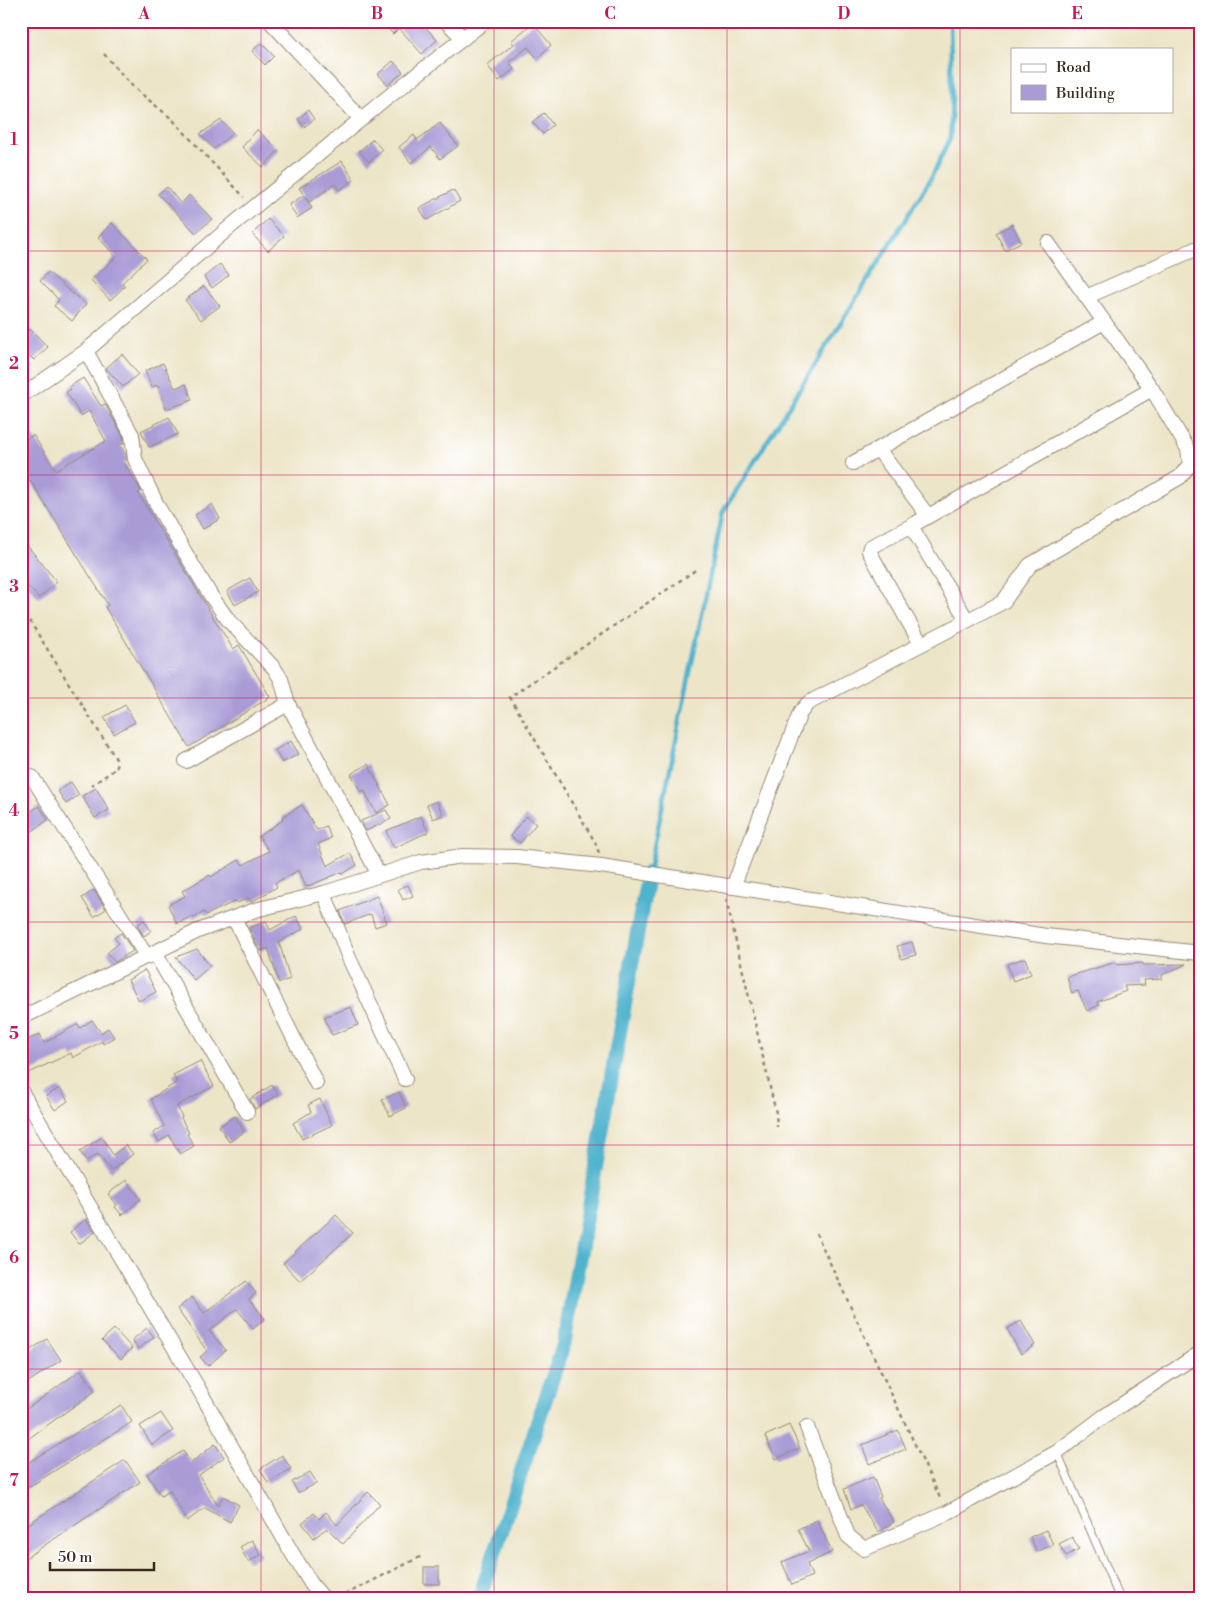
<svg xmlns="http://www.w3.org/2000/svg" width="1221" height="1620" viewBox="0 0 1221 1620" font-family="'Libre Bodoni',serif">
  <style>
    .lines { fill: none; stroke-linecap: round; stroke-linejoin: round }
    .stream { stroke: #4fb3cd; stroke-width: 4.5 }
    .canal { stroke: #4fb3cd; stroke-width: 15 }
    .building { fill: #a89bd6 }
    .lane-casing { stroke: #948873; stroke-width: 9 }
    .street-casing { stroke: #948873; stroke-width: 16 }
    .path { stroke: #948873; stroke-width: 2.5; stroke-dasharray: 4 4; stroke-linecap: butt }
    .lane { stroke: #fff; stroke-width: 7 }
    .street { stroke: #fff; stroke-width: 14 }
    .grid { fill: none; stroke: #c2185b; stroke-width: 1; stroke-opacity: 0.55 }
    .neatline { fill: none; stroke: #c2185b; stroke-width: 2 }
    .grid-label { font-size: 16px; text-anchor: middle; font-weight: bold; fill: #c2185b }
  </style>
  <rect width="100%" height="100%" fill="#fff"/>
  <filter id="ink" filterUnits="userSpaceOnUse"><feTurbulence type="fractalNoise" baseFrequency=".02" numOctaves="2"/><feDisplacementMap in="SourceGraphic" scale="10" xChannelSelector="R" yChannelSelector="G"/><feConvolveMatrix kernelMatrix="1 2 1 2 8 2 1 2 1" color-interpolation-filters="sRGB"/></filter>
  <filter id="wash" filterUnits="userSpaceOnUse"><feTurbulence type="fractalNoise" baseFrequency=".0096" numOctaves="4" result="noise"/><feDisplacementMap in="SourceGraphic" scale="20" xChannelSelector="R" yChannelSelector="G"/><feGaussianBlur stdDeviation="1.12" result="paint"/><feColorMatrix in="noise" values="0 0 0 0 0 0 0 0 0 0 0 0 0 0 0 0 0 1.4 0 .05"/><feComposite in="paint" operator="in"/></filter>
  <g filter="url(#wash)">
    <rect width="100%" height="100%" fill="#ede5c8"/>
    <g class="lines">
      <!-- stream -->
      <polyline class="stream" points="649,871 723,512 930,180 950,139 952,99 950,21"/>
      <!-- canal -->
      <polyline class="canal" points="479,1599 564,1343 648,873"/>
    </g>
    <g id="blocks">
      <!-- building -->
      <g class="building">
        <polygon points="380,21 420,21 437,40 422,54 399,28 393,34"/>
        <polygon points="533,23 551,45 537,58 528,47 509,62 514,69 499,81 487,65 514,44 511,41"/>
        <polygon points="261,43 274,56 265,65 252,51"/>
        <polygon points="393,61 403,72 388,85 378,74"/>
        <polygon points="308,110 314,119 304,127 298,119"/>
        <polygon points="544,113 553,125 543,134 532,122"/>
        <polygon points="221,120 233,133 214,149 200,134"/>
        <polygon points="440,123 458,146 440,159 431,147 411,163 399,147 414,135 417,140"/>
        <polygon points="257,130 279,150 263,167 242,147"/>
        <polygon points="373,139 382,150 369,162 359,151"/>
        <polygon points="342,161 354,180 339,190 335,184 309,202 299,188"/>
        <polygon points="167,187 181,204 189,195 212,219 196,233 158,194"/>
        <polygon points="453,190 460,201 427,220 419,208"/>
        <polygon points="304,195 312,208 297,218 289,205"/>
        <polygon points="268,219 284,236 268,251 252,234"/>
        <polygon points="112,223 147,259 122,283 125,286 110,300 91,280 116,257 98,237"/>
        <polygon points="1012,224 1021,242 1005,250 996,233"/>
        <polygon points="220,264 229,275 212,288 204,277"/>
        <polygon points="48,272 68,290 86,304 72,321 54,306 59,300 40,281"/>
        <polygon points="204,286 220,306 201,320 185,300"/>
        <polygon points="30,329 48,347 34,360 21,348 21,338"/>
        <polygon points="122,354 138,374 123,387 106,368"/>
        <polygon points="163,363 175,388 186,384 192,400 166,409 158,385 152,387 145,371"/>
        <polygon points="83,378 101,406 105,404 124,438 124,443 120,445 126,455 126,460 124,462 141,491 138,493 215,620 233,649 239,645 270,697 189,747 105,607 108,605 30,480 21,486 21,443 33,435 56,470 106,441 89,411 81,416 66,392 71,389 69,387"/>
        <polygon points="169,417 178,434 149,447 141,431"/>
        <polygon points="212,504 220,519 203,529 195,515"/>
        <polygon points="21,538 57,582 39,598 21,579"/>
        <polygon points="250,578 258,592 235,605 227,591"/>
        <polygon points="125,705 135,722 114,734 104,717"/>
        <polygon points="291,741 299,754 282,763 275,750"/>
        <polygon points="368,764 390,805 376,813 364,790 361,792 351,774"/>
        <polygon points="71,782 79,795 66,804 58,791"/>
        <polygon points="96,788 109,810 95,818 82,796"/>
        <polygon points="437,801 443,815 433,819 427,805"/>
        <polygon points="302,805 317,830 326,826 331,838 318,844 327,866 350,853 357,865 343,874 342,872 306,887 299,870 275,883 277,887 251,902 249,898 237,903 236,901 206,915 204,912 194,918 192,916 177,924 168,905 185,896 182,891 210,875 211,877 239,860 243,865 269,851 259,836 283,820 282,817"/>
        <polygon points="39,806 48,820 31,832 21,818"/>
        <polygon points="386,810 391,819 366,831 361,821"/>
        <polygon points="421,816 428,832 394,848 386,831"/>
        <polygon points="526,816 536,824 520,843 510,836"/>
        <polygon points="408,885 413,896 403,900 398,889"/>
        <polygon points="94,890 106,909 94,917 82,898"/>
        <polygon points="377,896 387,923 375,927 371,914 345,924 340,911"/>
        <polygon points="296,916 303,929 279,942 290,979 279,983 268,948 260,951 249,928 266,921 270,930"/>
        <polygon points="144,920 151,931 144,936 137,925"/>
        <polygon points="121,933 133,951 115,962 107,953 119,943 114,938"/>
        <polygon points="912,942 916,955 901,959 897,946"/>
        <polygon points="197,949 210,966 194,980 176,957"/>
        <polygon points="1025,958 1031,974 1013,981 1007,964"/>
        <polygon points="1116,962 1117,965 1143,963 1143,965 1186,964 1162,975 1162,979 1144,980 1145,985 1124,986 1126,991 1097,1002 1099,1005 1087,1011 1078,991 1072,993 1067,977"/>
        <polygon points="145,970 156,992 139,1001 128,980"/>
        <polygon points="351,1007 358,1025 332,1035 324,1017"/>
        <polygon points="92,1020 101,1033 108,1028 114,1037 103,1044 102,1041 73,1058 71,1053 29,1073 21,1056 21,1043 40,1034 44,1043 78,1024 80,1028"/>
        <polygon points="200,1061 214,1086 177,1106 182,1117 181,1118 189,1133 187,1134 194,1146 180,1154 169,1135 159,1142 153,1133 164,1126 151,1099 177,1082 173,1075"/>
        <polygon points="272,1085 278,1095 255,1109 250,1099"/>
        <polygon points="60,1088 68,1101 55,1110 46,1096"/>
        <polygon points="399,1092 406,1108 390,1116 382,1100"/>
        <polygon points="320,1099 332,1125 302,1139 293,1123 311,1112 308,1105"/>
        <polygon points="235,1116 244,1132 229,1142 219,1126"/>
        <polygon points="102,1137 113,1155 126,1145 133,1154 111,1171 98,1154 86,1161 80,1151"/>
        <polygon points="126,1180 141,1199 122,1215 115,1207 117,1205 108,1194"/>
        <polygon points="336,1215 353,1233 300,1281 283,1263"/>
        <polygon points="86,1219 95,1232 79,1244 70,1232"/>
        <polygon points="246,1281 256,1293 249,1299 265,1319 253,1329 237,1309 209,1331 226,1350 208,1366 200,1357 207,1351 177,1309 192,1297 204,1313"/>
        <polygon points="1021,1321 1035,1345 1021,1354 1007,1329"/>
        <polygon points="147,1328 154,1337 138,1349 132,1340"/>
        <polygon points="114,1329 132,1348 121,1359 102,1340"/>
        <polygon points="47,1339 61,1360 21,1387 21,1356"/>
        <polygon points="81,1370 95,1391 21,1444 21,1413"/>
        <polygon points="121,1405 132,1422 21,1492 21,1467"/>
        <polygon points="161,1413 173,1431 152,1445 140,1426"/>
        <polygon points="789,1425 800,1448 776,1459 765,1436"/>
        <polygon points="898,1430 906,1449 869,1464 862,1445"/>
        <polygon points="215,1444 224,1457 199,1475 218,1506 223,1496 239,1505 230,1522 205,1508 187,1521 170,1491 161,1496 147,1474 183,1451 191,1463"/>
        <polygon points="282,1455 291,1469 268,1483 260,1469"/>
        <polygon points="125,1460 140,1482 21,1561 21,1529"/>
        <polygon points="310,1472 317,1483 298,1493 292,1482"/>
        <polygon points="873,1477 881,1497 879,1498 894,1522 878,1532 861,1505 851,1509 844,1489"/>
        <polygon points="368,1492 380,1504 343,1544 327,1528 314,1538 302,1523 314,1513 319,1519 326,1512 337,1525"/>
        <polygon points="817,1520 832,1552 807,1564 812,1576 792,1585 782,1562 809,1551 798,1529"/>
        <polygon points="1046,1530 1053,1544 1037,1552 1030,1537"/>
        <polygon points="1072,1537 1079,1549 1066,1556 1059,1544"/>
        <polygon points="252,1540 261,1555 248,1562 240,1547"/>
        <rect x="424" y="1567" width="15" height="17"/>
      </g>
    </g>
  </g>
  <g filter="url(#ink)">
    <use href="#blocks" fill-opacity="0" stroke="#948873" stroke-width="1"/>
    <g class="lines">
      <defs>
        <polyline id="lane" points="1057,1452 1120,1599"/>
        <g id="street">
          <polyline points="270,21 361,119"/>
          <polyline points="446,21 463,38"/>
          <polyline points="1086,297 1200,247"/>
          <polyline points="86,351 132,435 135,459 158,507 211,596 229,621 274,668 281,679 288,704 379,875"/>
          <polyline points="21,396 86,351 230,227 382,102 485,21"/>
          <polyline points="853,463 878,449"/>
          <polyline points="928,516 878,449 1104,322"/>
          <polyline points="911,526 967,620"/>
          <polyline points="921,644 869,551 870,547 911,526 1152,389"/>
          <polyline points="186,761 288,704"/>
          <polyline points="32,777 147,957"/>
          <polyline points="733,887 800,713 808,703 1003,602 1030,565 1180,477 1190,464 1188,449 1152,389 1048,243"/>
          <polyline points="324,893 349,958 405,1079"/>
          <polyline points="234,918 316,1083"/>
          <polyline points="155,953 247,1112"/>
          <polyline points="21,1018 198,931 255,910 324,893 421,862 463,856 517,857 601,866 1046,936 1200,953"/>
          <polyline points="21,1091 197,1386 292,1553 312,1585 324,1599"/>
          <polyline points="807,1427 848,1536 864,1549 947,1513 1057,1452 1103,1417 1200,1353"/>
        </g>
      </defs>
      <!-- lane casing -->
      <use href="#lane" class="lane-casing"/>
      <!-- street casing -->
      <use href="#street" class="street-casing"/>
      <!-- path -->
      <g class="path">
        <polyline points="104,54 133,87 172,119 244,197"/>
        <polyline points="21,607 116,759 117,768 92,785"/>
        <polyline points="599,853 595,842 510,697 697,569"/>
        <polyline points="726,899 776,1113 777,1127"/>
        <polyline points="816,1233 941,1500"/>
        <polyline points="338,1598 422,1556"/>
      </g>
      <!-- lane -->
      <use href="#lane" class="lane"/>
      <!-- street -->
      <use href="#street" class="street"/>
    </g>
  </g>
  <!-- grid -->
  <path class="grid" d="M261,21V1599M494,21V1599M727,21V1599M960,21V1599M21,251H1200M21,475H1200M21,698H1200M21,922H1200M21,1145H1200M21,1369H1200"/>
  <!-- margin -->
  <rect width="1221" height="1620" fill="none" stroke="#fff" stroke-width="55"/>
  <!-- legend -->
  <rect x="1011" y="48" width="162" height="65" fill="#ffffff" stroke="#b1aaa5"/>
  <rect x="1021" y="64" width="25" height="8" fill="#ffffff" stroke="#b1aaa5"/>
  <text x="1056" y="72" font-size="15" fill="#3b2a1e">Road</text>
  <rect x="1021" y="85" width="25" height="15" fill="#a89bd6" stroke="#b1aaa5"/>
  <text x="1056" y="98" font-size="15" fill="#3b2a1e">Building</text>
  <!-- scale -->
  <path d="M50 1562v8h104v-8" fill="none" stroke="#3b2a1e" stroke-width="2.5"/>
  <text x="58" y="1562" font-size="15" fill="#3b2a1e" stroke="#ffffff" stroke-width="4" paint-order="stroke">50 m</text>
  <rect x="28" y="28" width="1166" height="1564" class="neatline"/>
  <g class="grid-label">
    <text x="144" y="19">A</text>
    <text x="377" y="19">B</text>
    <text x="610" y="19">C</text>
    <text x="844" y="19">D</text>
    <text x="1077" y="19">E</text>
    <text x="14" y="145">1</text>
    <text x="14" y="369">2</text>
    <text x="14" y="592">3</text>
    <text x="14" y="816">4</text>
    <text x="14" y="1039">5</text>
    <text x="14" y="1263">6</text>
    <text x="14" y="1486">7</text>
  </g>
</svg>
